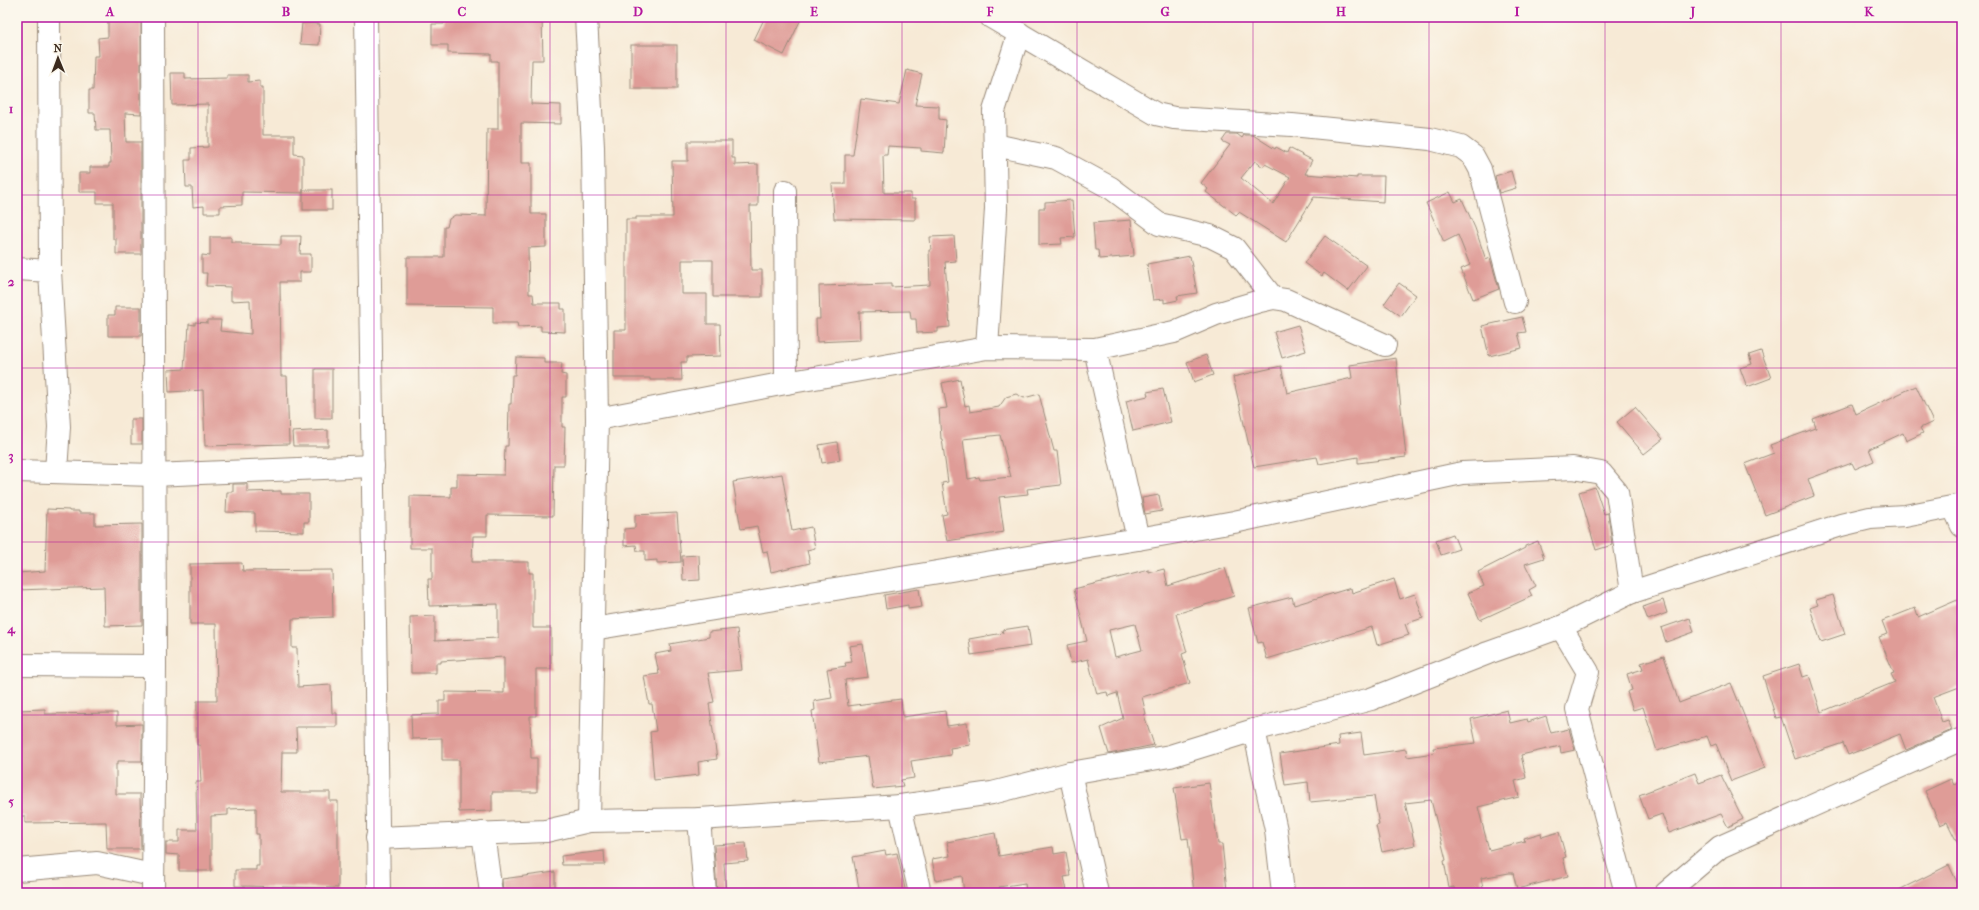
<svg xmlns="http://www.w3.org/2000/svg" width="1979" height="910" viewBox="0 0 1979 910" font-family="'IM FELL French Canon',serif">
  <style>
    .building { fill: #df9c97; fill-rule: evenodd }
    .lines { fill: none; stroke-linecap: round; stroke-linejoin: round }
    .minor-casing { stroke: #998a7a; stroke-width: 24 }
    .minor { stroke: #fff; stroke-width: 22 }
    .grid { fill: none; stroke: #b5179e; stroke-width: 1; stroke-opacity: 0.55 }
    .neatline { fill: none; stroke: #b5179e; stroke-width: 1.5 }
    .grid-label { font-size: 13px; text-anchor: middle; font-weight: bold; fill: #b5179e }
  </style>
  <rect width="100%" height="100%" fill="#fbf7ec"/>
  <filter id="ink" filterUnits="userSpaceOnUse"><feTurbulence type="fractalNoise" baseFrequency=".025" numOctaves="2"/><feDisplacementMap in="SourceGraphic" scale="8" xChannelSelector="R" yChannelSelector="G"/><feConvolveMatrix kernelMatrix="1 2 1 2 8 2 1 2 1" color-interpolation-filters="sRGB"/></filter>
  <filter id="wash" filterUnits="userSpaceOnUse"><feTurbulence type="fractalNoise" baseFrequency=".012" numOctaves="4" result="noise"/><feDisplacementMap in="SourceGraphic" scale="16" xChannelSelector="R" yChannelSelector="G"/><feGaussianBlur stdDeviation="0.9" result="paint"/><feColorMatrix in="noise" values="0 0 0 0 0 0 0 0 0 0 0 0 0 0 0 0 0 1.4 0 .05"/><feComposite in="paint" operator="in"/></filter>
  <g filter="url(#wash)">
    <rect width="100%" height="100%" fill="#f7ead6"/>
    <g id="blocks">
      <!-- building -->
      <g class="building">
        <polygon points="108,17 141,17 141,114 125,113 126,142 141,142 141,254 116,254 116,239 113,239 113,203 97,203 97,192 79,192 79,173 90,173 90,167 109,167 109,163 111,163 110,130 96,130 95,113 89,113 89,90 93,90 94,56 99,56 98,38 108,37"/>
        <polygon points="444,17 542,17 543,60 532,60 531,104 561,105 561,124 521,123 521,163 531,163 531,214 546,214 546,247 528,248 529,294 533,294 534,303 561,303 561,309 565,309 565,332 541,331 541,326 518,327 517,323 493,323 493,307 407,306 407,257 444,257 444,227 447,227 449,219 455,215 486,216 487,129 498,129 498,61 491,61 491,54 448,53 448,45 432,45 432,24 444,24"/>
        <polygon points="765,17 802,17 784,55 754,40"/>
        <polygon points="302,23 320,24 319,45 300,44"/>
        <rect x="631" y="45" width="46" height="44"/>
        <polygon points="907,70 922,74 915,105 939,106 939,119 946,120 944,153 921,151 921,148 888,146 887,155 883,155 884,193 911,193 911,199 915,199 915,220 834,219 832,184 845,184 845,155 853,155 861,99 899,104"/>
        <polygon points="171,73 185,73 185,79 227,78 227,75 248,75 248,82 260,81 260,87 263,87 263,135 294,135 294,154 303,155 303,193 242,192 242,205 220,206 220,213 204,213 204,206 193,207 192,187 186,187 185,160 191,160 191,148 208,147 208,104 172,105"/>
        <path d="M1227,134H1237L1242,138L1244,135H1253L1275,149L1276,147L1287,153L1289,148L1312,160L1305,174L1357,178V176H1384L1383,202L1314,197L1286,242L1239,212L1236,215L1206,192L1208,189L1201,183L1230,145L1222,141ZM1255,161L1263,167L1265,164L1290,177L1273,204L1241,178Z"/>
        <polygon points="688,141 732,141 732,158 735,158 735,165 758,164 758,206 750,206 751,270 762,270 762,297 713,297 713,260 682,260 682,294 707,294 707,324 720,324 721,356 687,357 687,362 681,362 682,380 650,380 650,378 614,378 614,330 626,330 626,219 636,219 636,217 673,217 672,161 688,161"/>
        <polygon points="1511,171 1516,188 1499,193 1495,176"/>
        <rect x="303" y="190" width="29" height="20"/>
        <polygon points="1450,192 1455,202 1462,199 1475,228 1486,260 1490,258 1499,289 1473,299 1461,269 1470,265 1458,235 1444,242 1426,203"/>
        <polygon points="1072,200 1075,237 1061,238 1062,244 1039,245 1039,208 1045,208 1045,202"/>
        <polygon points="1131,220 1134,256 1099,259 1098,250 1095,250 1093,223"/>
        <polygon points="281,236 301,236 300,254 311,254 311,272 300,272 300,282 280,282 281,376 287,376 289,444 205,446 203,390 169,392 168,370 184,369 186,341 188,341 189,324 195,325 195,322 208,323 208,320 221,320 220,331 251,334 250,300 231,301 231,287 206,286 207,273 202,273 202,255 210,256 210,237 231,237 231,242 241,242 241,244 281,245"/>
        <polygon points="954,236 956,261 945,262 950,327 938,328 938,332 917,333 916,319 911,319 910,311 859,312 860,340 817,342 816,319 820,319 819,286 891,284 891,287 930,285 929,250 931,250 930,237"/>
        <polygon points="1325,236 1367,266 1348,291 1324,273 1322,276 1304,263"/>
        <polygon points="1190,256 1197,293 1177,296 1178,300 1164,303 1164,299 1153,300 1147,264"/>
        <polygon points="1399,283 1416,295 1401,316 1384,304"/>
        <polygon points="115,307 141,307 141,336 108,336 108,315 115,315"/>
        <polygon points="1522,317 1526,332 1518,333 1522,348 1489,356 1482,326"/>
        <polygon points="1298,325 1306,351 1282,358 1274,332"/>
        <polygon points="1761,351 1771,378 1747,387 1740,368 1752,364 1749,355"/>
        <polygon points="1206,355 1213,375 1194,382 1187,362"/>
        <polygon points="516,357 544,358 544,363 562,363 561,374 566,375 566,397 562,397 562,427 565,427 564,465 554,465 553,516 487,515 487,536 473,536 472,562 529,562 529,573 533,573 533,628 551,628 551,669 536,669 536,716 530,716 531,758 537,758 537,792 492,792 492,811 459,812 459,760 442,760 442,738 412,739 411,715 439,714 439,701 445,701 445,692 504,693 504,657 441,661 441,663 436,663 436,673 411,673 410,617 435,616 435,641 498,638 498,604 429,606 428,579 432,579 432,548 410,548 410,496 451,497 451,487 457,487 457,474 504,475 505,446 508,446 509,404 511,404 512,375 515,375"/>
        <polygon points="1396,358 1406,457 1358,463 1358,457 1319,464 1317,457 1254,467 1233,377 1281,366 1287,393 1352,378 1350,365"/>
        <rect x="315" y="369" width="17" height="49"/>
        <path d="M960,379L965,406L969,405L970,412L999,407L1006,397L1016,394L1024,398L1039,394L1054,451H1057L1061,485L1027,489L1028,494L999,497L1004,532L947,541L942,515L947,514L942,483L948,482L942,439H941L939,409L947,408L942,383ZM1000,435L1011,477L980,480L979,477L968,479L963,439Z"/>
        <polygon points="1916,386 1933,422 1920,428 1923,433 1906,441 1903,433 1869,449 1874,461 1855,469 1852,463 1808,479 1814,496 1765,515 1745,464 1774,453 1770,445 1816,428 1813,419 1852,404 1856,414"/>
        <polygon points="1163,389 1171,422 1133,431 1126,401 1148,396 1147,392"/>
        <polygon points="1635,407 1663,439 1644,454 1617,422"/>
        <rect x="131" y="419" width="11" height="25"/>
        <polygon points="328,430 328,446 293,446 292,432"/>
        <polygon points="837,442 840,460 822,463 819,445"/>
        <polygon points="782,474 792,531 811,527 815,548 807,550 810,563 771,572 767,551 763,552 757,526 741,529 733,482"/>
        <polygon points="233,484 247,484 247,492 281,491 281,494 309,494 309,522 304,522 304,532 255,531 255,513 226,512 227,492 233,492"/>
        <polygon points="1595,487 1604,514 1608,513 1612,545 1596,550 1579,492"/>
        <polygon points="1159,495 1162,511 1145,514 1142,498"/>
        <polygon points="47,509 69,510 69,511 79,511 79,513 95,513 95,525 142,524 142,625 105,626 104,587 17,590 17,573 45,571"/>
        <polygon points="677,513 681,562 657,563 657,560 645,561 645,551 637,551 636,545 624,546 624,529 635,528 635,515"/>
        <polygon points="1453,534 1459,549 1441,555 1436,540"/>
        <polygon points="1538,541 1544,558 1525,564 1536,586 1529,590 1532,596 1480,620 1468,593 1484,586 1478,572 1525,548 1525,546"/>
        <polygon points="699,555 700,580 683,581 682,556"/>
        <polygon points="242,563 243,571 332,570 333,617 292,619 292,648 297,648 298,687 331,685 332,713 337,713 337,727 296,727 297,752 282,752 281,792 330,792 330,801 338,801 338,888 235,886 235,870 256,870 256,866 259,866 259,834 256,834 256,808 228,809 228,815 211,816 211,871 179,871 179,855 166,854 166,842 179,842 179,830 197,830 196,782 201,782 199,745 197,745 197,701 217,701 216,624 190,624 190,564"/>
        <path d="M1225,568L1234,596L1176,614L1187,652L1182,654L1190,683L1142,697L1146,714L1144,715L1154,745L1109,754L1101,728L1123,718L1117,693L1108,696L1107,692L1097,694L1088,659L1071,663L1067,645L1087,641L1074,589L1149,570V573L1164,569L1168,586ZM1135,624L1142,650L1115,657L1109,630Z"/>
        <polygon points="1394,579 1400,599 1415,594 1423,618 1405,624 1409,635 1377,645 1372,627 1267,659 1262,642 1258,643 1249,608 1292,597 1294,605 1351,588 1352,593"/>
        <polygon points="919,589 922,607 908,609 908,605 886,609 884,595"/>
        <polygon points="1833,595 1845,634 1821,642 1810,608 1818,605 1816,600"/>
        <polygon points="1962,598 1962,686 1933,697 1942,722 1948,720 1952,730 1906,750 1900,734 1848,755 1843,743 1795,759 1781,717 1776,718 1763,676 1799,664 1803,677 1809,675 1821,712 1895,682 1891,674 1894,673 1879,637 1887,634 1882,621 1915,608 1918,617"/>
        <polygon points="1663,600 1667,613 1648,620 1643,607"/>
        <polygon points="1690,618 1694,632 1666,642 1661,628"/>
        <polygon points="1028,626 1031,646 971,655 969,639 1003,633 1002,630"/>
        <polygon points="737,629 742,670 708,673 714,702 709,703 717,759 698,762 699,775 654,780 650,732 656,731 652,704 649,704 644,676 659,674 655,654 671,651 670,644 709,637 709,632"/>
        <polygon points="863,644 868,677 845,680 848,706 901,699 903,717 945,711 947,726 967,723 970,745 950,748 951,755 911,761 914,778 901,780 903,786 873,789 868,756 819,762 812,711 815,710 814,701 832,698 827,669 846,666 845,663 852,662 849,646"/>
        <polygon points="1664,656 1679,703 1731,683 1765,768 1731,781 1716,744 1711,746 1707,736 1657,751 1643,707 1633,710 1627,692 1632,690 1627,674 1643,669 1641,663"/>
        <polygon points="45,709 45,714 117,713 117,725 142,724 142,761 118,761 118,764 116,764 116,794 140,794 141,849 107,849 106,822 25,823 25,816 17,816 17,710"/>
        <polygon points="1507,710 1510,723 1527,719 1528,722 1546,716 1551,733 1569,729 1575,750 1561,753 1560,746 1521,755 1526,778 1515,781 1519,797 1478,807 1489,850 1525,841 1524,838 1541,833 1542,837 1559,832 1566,857 1563,858 1568,876 1517,889 1513,873 1509,873 1481,878 1484,893 1455,893 1454,887 1449,888 1444,861 1446,860 1431,800 1405,803 1415,845 1382,852 1376,826 1379,825 1374,796 1310,802 1308,782 1285,785 1280,754 1339,745 1338,736 1361,733 1364,755 1406,749 1407,757 1434,753 1433,748 1476,743 1471,719"/>
        <polygon points="1695,773 1699,783 1721,775 1743,819 1728,827 1721,814 1669,833 1662,814 1648,819 1639,795"/>
        <polygon points="1951,779 1954,785 1962,781 1962,852 1947,822 1940,825 1925,791"/>
        <polygon points="1209,783 1218,844 1222,844 1227,890 1194,893 1188,838 1182,839 1174,788"/>
        <polygon points="995,833 999,856 1053,847 1054,854 1066,852 1070,876 1064,877 1067,890 1051,893 1026,893 1025,883 999,887 1000,893 964,893 962,876 936,881 932,859 950,856 947,842"/>
        <polygon points="746,843 748,861 724,863 726,893 717,893 714,845"/>
        <polygon points="604,851 605,865 562,865 561,856"/>
        <polygon points="885,851 886,855 897,853 906,893 860,893 853,857"/>
        <polygon points="1949,865 1962,893 1893,893"/>
        <polygon points="555,872 555,892 503,893 502,879"/>
      </g>
    </g>
  </g>
  <g filter="url(#ink)">
    <use href="#blocks" fill-opacity="0" stroke="#998a7a" stroke-width="1"/>
    <g class="lines">
      <defs>
        <g id="minor">
          <polyline points="49,17 50,271 59,427 56,471"/>
          <polyline points="153,17 155,666 153,893"/>
          <polyline points="366,17 379,893"/>
          <polyline points="586,17 593,147 597,419 589,821"/>
          <polyline points="991,17 1156,114 1174,118 1292,125 1430,139 1461,147 1473,156 1480,169 1515,302"/>
          <polyline points="995,145 1056,158 1111,188 1159,224 1210,236 1234,248 1273,298"/>
          <polyline points="785,191 786,383"/>
          <polyline points="17,269 50,271"/>
          <polyline points="987,348 996,209 994,111 1019,33"/>
          <polyline points="1095,349 1138,539"/>
          <polyline points="597,419 786,383 987,348 1095,349 1174,332 1216,314 1260,301 1273,298 1286,300 1385,345"/>
          <polyline points="17,471 153,475 373,466"/>
          <polyline points="1954,508 1962,526"/>
          <polyline points="1561,627 1588,672 1577,709 1626,893"/>
          <polyline points="593,629 1138,539 1234,522 1462,473 1573,468 1601,473 1617,492 1632,592"/>
          <polyline points="17,665 155,666"/>
          <polyline points="1254,730 1276,830 1283,893"/>
          <polyline points="1070,773 1097,893"/>
          <polyline points="900,806 920,893"/>
          <polyline points="699,819 705,893"/>
          <polyline points="483,833 491,893"/>
          <polyline points="377,838 546,831 589,821 699,819 900,806 992,793 1070,773 1170,756 1254,730 1371,699 1488,653 1561,627 1632,592 1841,525 1870,518 1905,516 1962,505"/>
          <polyline points="17,870 97,863 152,875"/>
          <polyline points="1666,893 1720,847 1962,739"/>
        </g>
      </defs>
      <!-- minor casing -->
      <use href="#minor" class="minor-casing"/>
      <!-- minor -->
      <use href="#minor" class="minor"/>
    </g>
  </g>
  <!-- grid -->
  <path class="grid" d="M198,17V893M374,17V893M550,17V893M726,17V893M902,17V893M1077,17V893M1253,17V893M1429,17V893M1605,17V893M1781,17V893M17,195H1962M17,368H1962M17,542H1962M17,715H1962"/>
  <!-- margin -->
  <rect width="1979" height="910" fill="none" stroke="#fbf7ec" stroke-width="44"/>
  <!-- north arrow -->
  <g transform="translate(58 58) rotate(359)" stroke="#fbf7ec" stroke-width="3" paint-order="stroke">
  <path d="M0-3L7 15L0 10L-7 15Z" fill="#3b2a1e"/>
  <text y="-6" font-size="11" font-weight="bold" text-anchor="middle" fill="#3b2a1e">N</text>
  </g>
  <rect x="22" y="22" width="1935" height="866" class="neatline"/>
  <g class="grid-label">
    <text x="110" y="16">A</text>
    <text x="286" y="16">B</text>
    <text x="462" y="16">C</text>
    <text x="638" y="16">D</text>
    <text x="814" y="16">E</text>
    <text x="990" y="16">F</text>
    <text x="1165" y="16">G</text>
    <text x="1341" y="16">H</text>
    <text x="1517" y="16">I</text>
    <text x="1693" y="16">J</text>
    <text x="1869" y="16">K</text>
    <text x="11" y="113">1</text>
    <text x="11" y="286">2</text>
    <text x="11" y="460">3</text>
    <text x="11" y="633">4</text>
    <text x="11" y="806">5</text>
  </g>
</svg>
